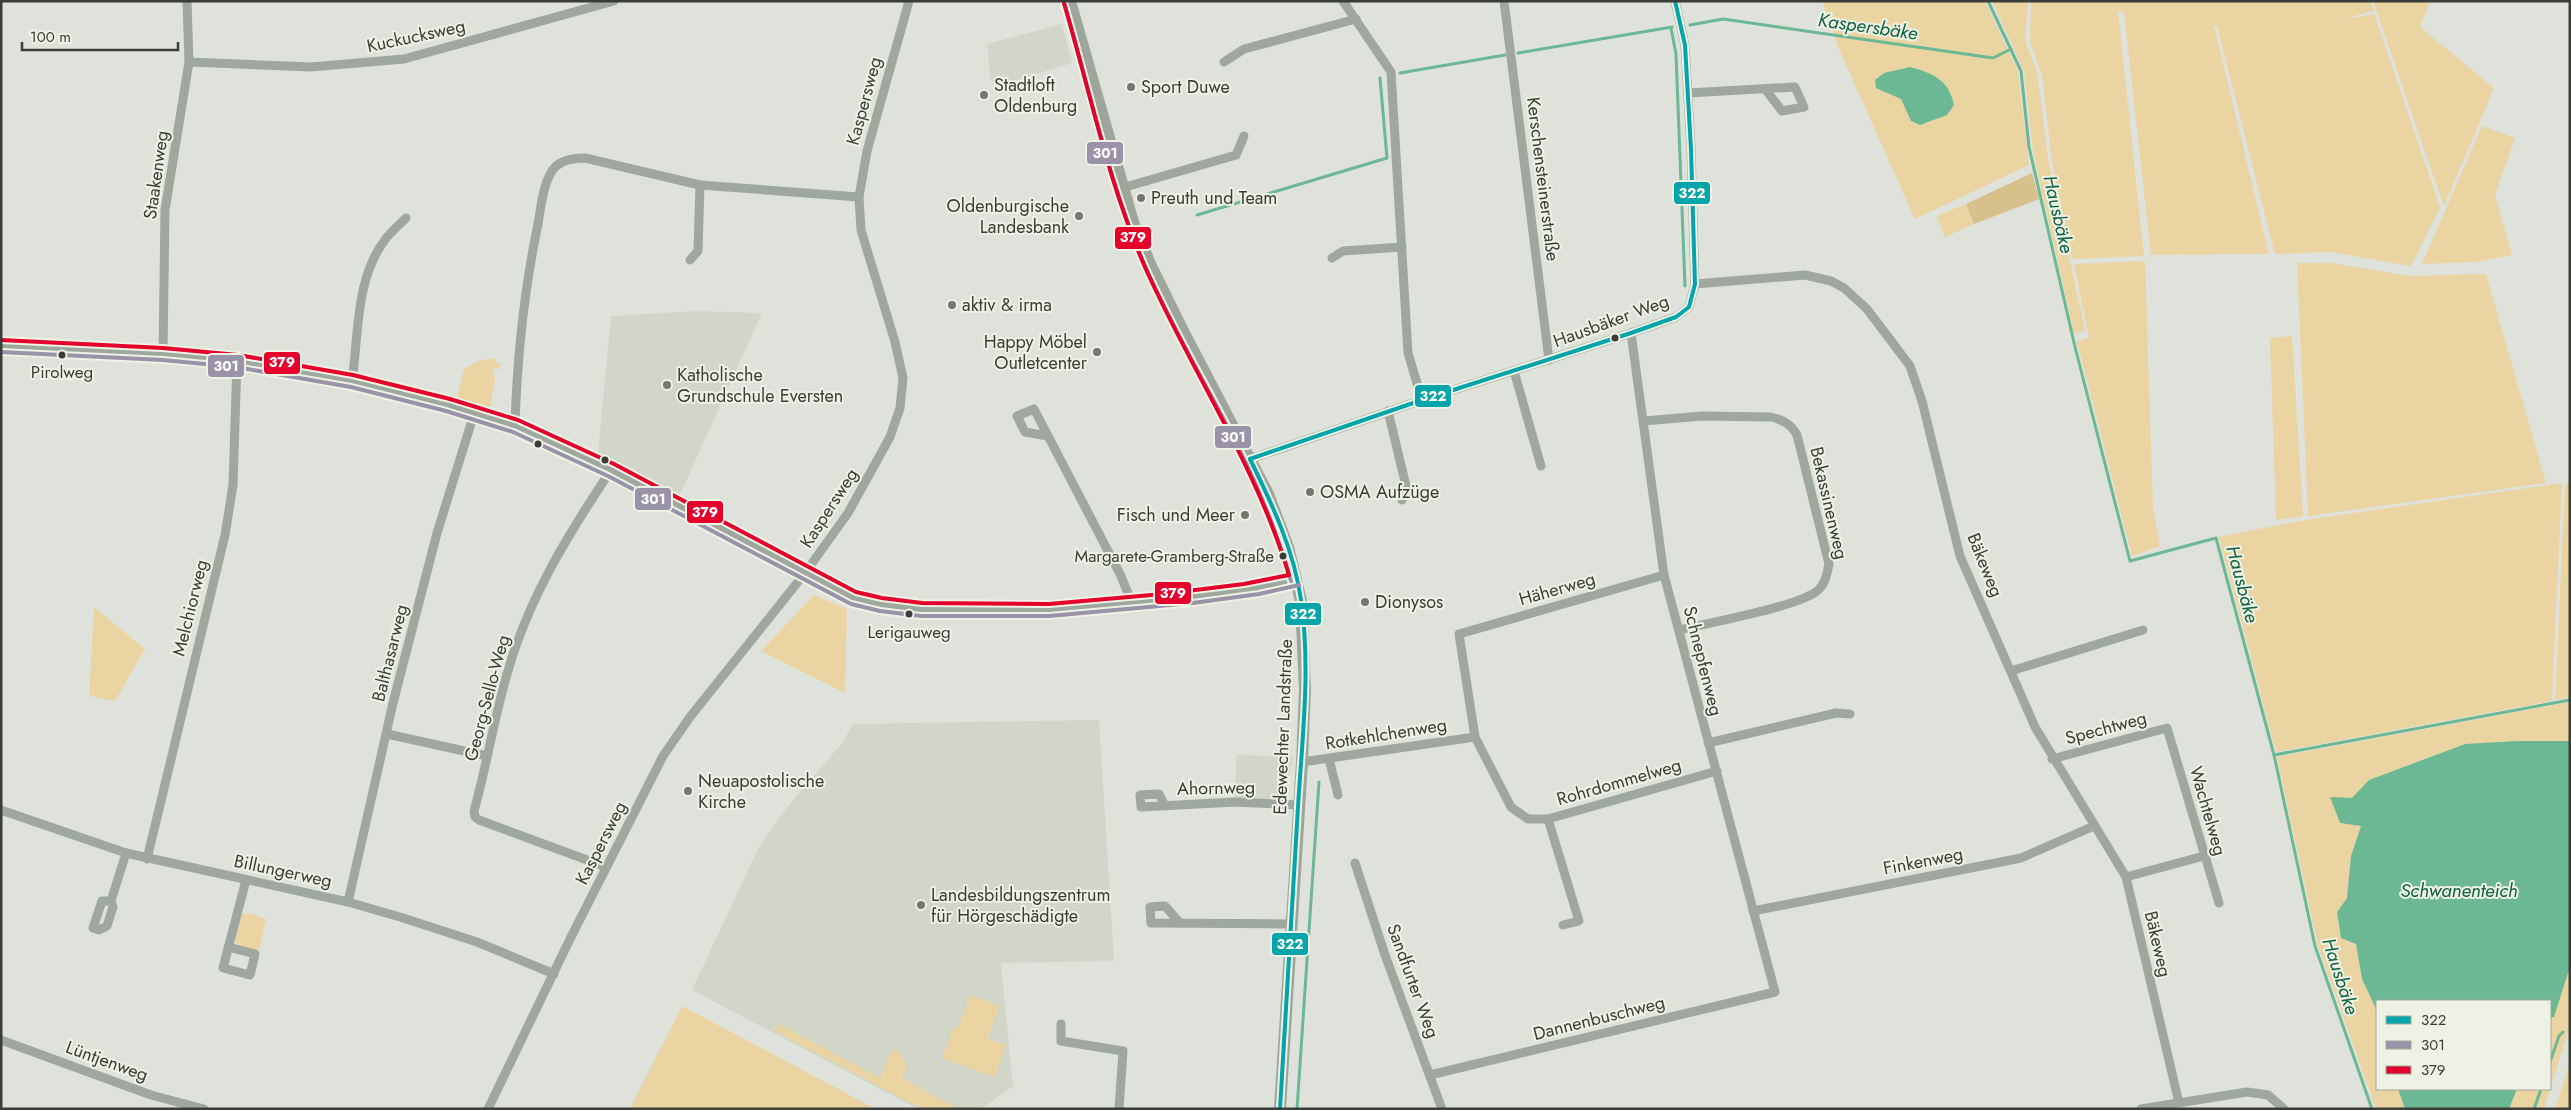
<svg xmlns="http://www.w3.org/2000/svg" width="2571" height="1110" viewBox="0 0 2571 1110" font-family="Jost,sans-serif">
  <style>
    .built { fill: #d1d6c8 }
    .green { fill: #ead4a2 }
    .forest { fill: #d7c08a }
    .water { fill: #6cb895 }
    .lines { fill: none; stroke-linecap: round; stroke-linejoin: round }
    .stream { stroke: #6cb895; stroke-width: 3 }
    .street { stroke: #9fa89e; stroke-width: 9 }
    .secondary { stroke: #9ea69b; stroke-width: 12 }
    .bus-1-casing { stroke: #edf2e4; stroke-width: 8 }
    .bus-2-casing { stroke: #edf2e4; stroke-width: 8 }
    .bus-3-casing { stroke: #edf2e4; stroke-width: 8 }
    .bus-1 { stroke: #03a5aa; stroke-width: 4 }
    .bus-2 { stroke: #9a92a8; stroke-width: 4 }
    .bus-3 { stroke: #e4002b; stroke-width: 4 }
    .poi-dot { fill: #747771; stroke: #edf2e4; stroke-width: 2 }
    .bus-dot { fill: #3b3d38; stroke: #edf2e4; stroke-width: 2 }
    .labels { text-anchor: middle; stroke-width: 4; stroke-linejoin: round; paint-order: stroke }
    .bus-label { font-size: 17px; fill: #3b3d38; stroke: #edf2e4 }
    .street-label { font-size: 18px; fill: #3b3d38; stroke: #edf2e4 }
    .poi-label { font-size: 18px; fill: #3b3d38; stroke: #edf2e4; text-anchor: start }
    .water-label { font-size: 19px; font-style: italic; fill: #116142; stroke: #edf2e4 }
    .line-badge { stroke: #edf2e4; stroke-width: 2 }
    .badge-label { font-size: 14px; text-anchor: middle; font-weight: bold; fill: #fff }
  </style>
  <rect width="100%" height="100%" fill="#dfe2da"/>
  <!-- built -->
  <g class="built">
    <polygon points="1062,24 1072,63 994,87 990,77 987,44"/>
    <polygon points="696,311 762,313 679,497 598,453 611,316"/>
    <polygon points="1099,720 1114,961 1001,963 1013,1086 981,1109 918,1109 692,990 758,849 784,811 842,743 853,724"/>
    <polygon points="1236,755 1293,756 1284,803 1235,802"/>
  </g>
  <!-- green -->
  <g class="green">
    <polygon points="1822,1 1985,1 2018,72 2029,165 1915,219 1839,49"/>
    <polygon points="1992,1 2028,1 2025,41 2037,72 2048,158 2085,330 2074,334 2033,151 2024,71"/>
    <polygon points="2031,1 2370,1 2374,10 2342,20 2374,14 2440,207 2411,266 2330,252 2275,254 2217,26 2214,26 2269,254 2151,255 2124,12 2118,11 2144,256 2072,259 2052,162 2042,75 2030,42"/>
    <polygon points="2373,1 2430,1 2420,27 2494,88 2444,206"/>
    <polygon points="2482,126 2515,138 2495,195 2512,255 2477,262 2422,264"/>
    <polygon points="1966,204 1974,224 1945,237 1937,216"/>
    <polygon points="2145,261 2153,507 2160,546 2132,556 2077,342 2089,337 2074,264"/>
    <polygon points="2297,263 2331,263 2410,276 2486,274 2546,483 2308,516"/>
    <polygon points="2292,336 2303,516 2276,520 2270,338"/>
    <polygon points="496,358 495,363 501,363 500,369 493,369 495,379 490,409 457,399 464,369 479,361"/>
    <polygon points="2562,483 2552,701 2276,752 2219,537 2305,520"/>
    <polygon points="2570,483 2570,697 2555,700 2565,484"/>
    <polygon points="814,595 847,609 845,693 761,651"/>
    <polygon points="94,607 145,649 115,701 89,696"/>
    <polygon points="2570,702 2570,741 2465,744 2369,780 2352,798 2361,826 2351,856 2347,898 2337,912 2341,938 2356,944 2362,979 2377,1011 2377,1089 2398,1089 2405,1109 2376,1109 2318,946 2277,757"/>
    <polygon points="242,913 248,915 249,913 266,919 259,950 240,947 240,945 235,943"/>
    <polygon points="2570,967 2570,1025 2544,1109 2509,1109 2517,1089 2550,1089 2550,1018 2554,1017"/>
    <polygon points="970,995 1000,1006 988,1039 1006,1045 995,1077 942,1058 954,1027 958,1028"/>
    <polygon points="682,1006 876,1109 630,1109"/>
    <polygon points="779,1024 880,1078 892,1049 899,1052 907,1066 902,1078 959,1109 922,1109 775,1031"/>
    <polygon points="2570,1062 2570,1109 2555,1109"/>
  </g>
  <!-- forest -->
  <polygon class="forest" points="2032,173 2039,199 1974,224 1966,204"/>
  <!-- water -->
  <g class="water">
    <path d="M1910,67C1933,73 1949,80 1954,105L1947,115L1920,125L1911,121L1901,99L1876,88L1875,80L1884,73Z"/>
    <polygon points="2517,741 2570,741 2570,967 2554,1017 2550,1018 2550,1001 2377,1001 2377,1011 2362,979 2356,944 2341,938 2337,912 2347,898 2351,856 2361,826 2340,823 2330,797 2352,798 2369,780 2465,744"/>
    <polygon points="2398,1089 2517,1089 2509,1109 2405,1109"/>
  </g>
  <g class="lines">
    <!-- stream -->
    <g class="stream">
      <polyline points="1988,1 2021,71 2029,147 2075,347 2130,561 2216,538 2274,755 2315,946 2372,1109"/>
      <polyline points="1690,25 1723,19 1993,58 2011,49"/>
      <polyline points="1671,28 1676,54 1685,286"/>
      <polyline points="1518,53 1672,27"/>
      <polyline points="1400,73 1505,55"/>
      <polyline points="1197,215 1387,158 1380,78"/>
      <polyline points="2274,755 2570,700"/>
      <polyline points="2550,1062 2559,1036 2563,1032"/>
      <polyline points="1297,1109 1319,782"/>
      <polyline points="2534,1109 2541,1089"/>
    </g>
    <!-- street -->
    <g class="street">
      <polyline points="1343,1 1391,72 1408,353 1422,400"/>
      <polyline points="1504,1 1549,360"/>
      <polyline points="189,62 311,67 404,59 614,1"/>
      <polyline points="1224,62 1244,49 1356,19"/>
      <polyline points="1688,93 1795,87 1804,107 1782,111 1766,90"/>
      <polyline points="1122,188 1236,155 1244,136"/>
      <polyline points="1332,258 1343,251 1402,247"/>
      <polyline points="690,260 698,251 700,185"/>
      <polyline points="1695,284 1805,275 1831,281 1844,288 1867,309 1910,366 1922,401 1960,556 2035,727 2126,877 2179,1103"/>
      <path d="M1,346L163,354L237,361L352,381L448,405L515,426L611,470L854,598C889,609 926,610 962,611C1040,613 1116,607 1192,597C1227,592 1263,589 1297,579"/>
      <polyline points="163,354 165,210 189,62 187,1"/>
      <polyline points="1514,371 1541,466"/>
      <path d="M352,381C359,333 355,277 387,237C393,230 400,224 406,218"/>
      <polyline points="1388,411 1407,490 1402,500"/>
      <path d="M1644,421L1702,416L1771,417C1783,420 1791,424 1797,435L1829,564C1827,574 1825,585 1817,591C1797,607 1707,623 1679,630"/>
      <path d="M515,426C517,358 524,291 538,224C541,208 543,179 556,166C564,159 575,158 585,158L700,185L859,197"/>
      <polyline points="1047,436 1025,432 1017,416 1034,409 1120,574 1133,605"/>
      <polyline points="1250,459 1422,400 1631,333 1676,317 1689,307 1695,284 1691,149 1685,45 1675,1"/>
      <polyline points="1664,575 1459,634 1475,737 1511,807 1528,819 1548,819 1717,771"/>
      <polyline points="2011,671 2143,630"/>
      <polyline points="387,734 487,756"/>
      <polyline points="1708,743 1836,713 1850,714"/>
      <polyline points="1329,759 1338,795"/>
      <polyline points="2052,759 2167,728 2219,903"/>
      <polyline points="1302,762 1475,737"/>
      <polyline points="1164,804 1159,794 1140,795 1141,807 1235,802 1298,805"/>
      <polyline points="1,810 126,853 348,902 400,917 477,942 554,974"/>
      <polyline points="1548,819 1579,921 1563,925"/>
      <polyline points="147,859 225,535 233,485 237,361"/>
      <polyline points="1355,863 1385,955 1442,1109"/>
      <path d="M606,867L479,820L475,817L474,811C487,765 494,717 508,671C529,597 569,533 611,470"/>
      <polyline points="2126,877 2204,856"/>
      <polyline points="111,901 113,907 107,926 99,930 93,928 102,901 111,901 126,853"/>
      <polyline points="348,902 393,703 437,533 474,414"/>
      <polyline points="1753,911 2021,858 2094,826"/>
      <polyline points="1180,923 1165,906 1150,907 1151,923 1291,924"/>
      <polyline points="228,947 255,954 250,975 223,968 246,880"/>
      <polyline points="1061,1024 1061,1041 1123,1051 1119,1109"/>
      <polyline points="1,1040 151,1095 204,1109"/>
      <polyline points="1430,1075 1775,992 1664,575 1631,333"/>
      <polyline points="488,1109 570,939 663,756 690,717 805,573 848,513 890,437 900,408 903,378 895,342 861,230 859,197 867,151 909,1"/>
      <polyline points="2141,1109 2247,1092 2268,1095 2284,1109"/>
    </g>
    <!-- secondary -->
    <polyline class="secondary" points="1070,1 1133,222 1150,264 1182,329 1268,494 1288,547 1301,601 1305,690 1302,762 1280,1109"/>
    <defs>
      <g id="bus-1">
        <polyline points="1250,459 1422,400 1631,333 1676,317 1689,307 1695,284 1691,149 1685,45 1675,1"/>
        <path d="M1250,459C1272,504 1294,550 1301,600C1311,669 1302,739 1298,807C1292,908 1286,1008 1280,1109"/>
      </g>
      <g id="bus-2">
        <path d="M1064,3C1090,91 1108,182 1145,266C1174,333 1213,395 1245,461C1264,500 1279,539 1291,581"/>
        <polyline points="1,352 163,360 236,367 351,387 446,411 513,432 608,476 851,604 880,611 921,616 1049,616 1193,603 1259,594 1299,585"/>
      </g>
      <path id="bus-3" d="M1,340L163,348L238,355L353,375L450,399L518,420L614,464L856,592L882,598L922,603L1049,604L1163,594L1244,584L1289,575C1256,464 1191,371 1145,267C1108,182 1090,91 1064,3"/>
    </defs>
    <!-- bus-1 casing -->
    <use href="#bus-1" class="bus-1-casing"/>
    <!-- bus-2 casing -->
    <use href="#bus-2" class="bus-2-casing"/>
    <!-- bus-3 casing -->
    <use href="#bus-3" class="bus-3-casing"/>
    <!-- bus-1 -->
    <use href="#bus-1" class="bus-1"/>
    <!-- bus-2 -->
    <use href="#bus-2" class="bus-2"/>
    <!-- bus-3 -->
    <use href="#bus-3" class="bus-3"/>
  </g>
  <!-- markers -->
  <g class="poi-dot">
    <circle cx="1131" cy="87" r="5"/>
    <circle cx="984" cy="95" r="5"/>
    <circle cx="1141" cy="198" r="5"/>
    <circle cx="1079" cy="216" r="5"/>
    <circle cx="952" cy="305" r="5"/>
    <circle cx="1097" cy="352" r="5"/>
    <circle cx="667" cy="385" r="5"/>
    <circle cx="1310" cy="492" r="5"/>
    <circle cx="1245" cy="515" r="5"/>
    <circle cx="1365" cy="602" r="5"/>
    <circle cx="688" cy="791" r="5"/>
    <circle cx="921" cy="905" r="5"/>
  </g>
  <g class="bus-dot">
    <circle cx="1615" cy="338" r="4.5"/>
    <circle cx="62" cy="355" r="4.5"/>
    <circle cx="538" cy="444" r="4.5"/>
    <circle cx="605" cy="460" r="4.5"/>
    <circle cx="1283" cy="556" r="4.5"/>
    <circle cx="909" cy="614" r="4.5"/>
  </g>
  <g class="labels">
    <!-- bus labels -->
    <g class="bus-label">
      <text x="62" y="378">Pirolweg</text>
      <text x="1274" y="562" text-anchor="end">Margarete-Gramberg-Straße</text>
      <text x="909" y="638">Lerigauweg</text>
    </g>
    <!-- street labels -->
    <g class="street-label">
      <text transform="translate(416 36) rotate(-12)" y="6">Kuckucksweg</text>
      <text transform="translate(864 101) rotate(-75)" y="6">Kaspersweg</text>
      <text transform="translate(156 175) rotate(-82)" y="6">Staakenweg</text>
      <text transform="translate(1543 179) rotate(83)" y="6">Kerschensteinerstraße</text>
      <text transform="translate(1611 321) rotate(-20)" y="6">Hausbäker Weg</text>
      <text transform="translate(1829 503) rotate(77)" y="6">Bekassinenweg</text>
      <text transform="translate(829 508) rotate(-57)" y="6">Kaspersweg</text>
      <text transform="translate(1985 565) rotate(68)" y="6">Bäkeweg</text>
      <text transform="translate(1557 589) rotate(-16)" y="6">Häherweg</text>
      <text transform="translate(190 608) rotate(-76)" y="6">Melchiorweg</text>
      <text transform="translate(390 653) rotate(-76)" y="6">Balthasarweg</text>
      <text transform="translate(1703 661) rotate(76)" y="6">Schnepfenweg</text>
      <text transform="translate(487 698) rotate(-75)" y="6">Georg-Sello-Weg</text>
      <text transform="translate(1283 727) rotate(-88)" y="6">Edewechter Landstraße</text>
      <text transform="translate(2106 728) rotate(-15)" y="6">Spechtweg</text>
      <text transform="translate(1386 734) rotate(-9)" y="6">Rotkehlchenweg</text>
      <text transform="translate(1619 782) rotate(-16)" y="6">Rohrdommelweg</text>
      <text transform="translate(1216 788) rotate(-1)" y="6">Ahornweg</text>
      <text transform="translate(2208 811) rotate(74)" y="6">Wachtelweg</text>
      <text transform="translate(601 843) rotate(-63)" y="6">Kaspersweg</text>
      <text transform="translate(1923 861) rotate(-11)" y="6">Finkenweg</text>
      <text transform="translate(283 871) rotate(12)" y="6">Billungerweg</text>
      <text transform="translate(2158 944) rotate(77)" y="6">Bäkeweg</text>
      <text transform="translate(1413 981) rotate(70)" y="6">Sandfurter Weg</text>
      <text transform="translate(1599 1018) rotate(-14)" y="6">Dannenbuschweg</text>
      <text transform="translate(107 1061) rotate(20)" y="6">Lüntjenweg</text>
    </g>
    <!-- poi labels -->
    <g class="poi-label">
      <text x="994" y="91">Stadtloft<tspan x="994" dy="21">Oldenburg</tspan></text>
      <text x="1141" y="93">Sport Duwe</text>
      <text x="1151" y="204">Preuth und Team</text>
      <text x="1069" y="212" text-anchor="end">Oldenburgische<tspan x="1069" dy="21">Landesbank</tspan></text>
      <text x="962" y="311">aktiv &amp; irma</text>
      <text x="1087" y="348" text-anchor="end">Happy Möbel<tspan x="1087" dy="21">Outletcenter</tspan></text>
      <text x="677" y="381">Katholische<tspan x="677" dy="21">Grundschule Eversten</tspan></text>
      <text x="1320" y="498">OSMA Aufzüge</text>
      <text x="1235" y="521" text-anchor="end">Fisch und Meer</text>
      <text x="1375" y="608">Dionysos</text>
      <text x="698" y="787">Neuapostolische<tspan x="698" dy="21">Kirche</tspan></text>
      <text x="931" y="901">Landesbildungszentrum<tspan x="931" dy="21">für Hörgeschädigte</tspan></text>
    </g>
    <!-- water labels -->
    <g class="water-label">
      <text transform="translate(1868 26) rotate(8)" y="7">Kaspersbäke</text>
      <text transform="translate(2059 214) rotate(77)" y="7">Hausbäke</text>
      <text transform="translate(2243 584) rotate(75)" y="7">Hausbäke</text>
      <text x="2459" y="897">Schwanenteich</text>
      <text transform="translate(2341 976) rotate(72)" y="7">Hausbäke</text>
    </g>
  </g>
  <g class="line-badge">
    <rect x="1086" y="141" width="38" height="24" rx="5" fill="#9a92a8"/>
    <rect x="1673" y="181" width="38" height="24" rx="5" fill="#03a5aa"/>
    <rect x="1114" y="226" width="38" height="24" rx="5" fill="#e4002b"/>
    <rect x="263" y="351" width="38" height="24" rx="5" fill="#e4002b"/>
    <rect x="207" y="354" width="38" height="24" rx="5" fill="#9a92a8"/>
    <rect x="1414" y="384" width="38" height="24" rx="5" fill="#03a5aa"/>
    <rect x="1214" y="425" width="38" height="24" rx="5" fill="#9a92a8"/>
    <rect x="634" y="487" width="38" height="24" rx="5" fill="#9a92a8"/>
    <rect x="686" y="500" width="38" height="24" rx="5" fill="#e4002b"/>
    <rect x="1154" y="581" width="38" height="24" rx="5" fill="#e4002b"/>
    <rect x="1284" y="602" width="38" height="24" rx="5" fill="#03a5aa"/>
    <rect x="1271" y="932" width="38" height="24" rx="5" fill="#03a5aa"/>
  </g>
  <g class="badge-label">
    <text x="1105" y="158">301</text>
    <text x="1692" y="198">322</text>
    <text x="1133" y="242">379</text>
    <text x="282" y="367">379</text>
    <text x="226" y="371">301</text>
    <text x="1433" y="401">322</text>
    <text x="1233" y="442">301</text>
    <text x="653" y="504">301</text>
    <text x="705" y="517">379</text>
    <text x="1173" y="598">379</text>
    <text x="1303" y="619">322</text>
    <text x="1290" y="949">322</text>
  </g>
  <!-- border -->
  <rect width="2571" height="1110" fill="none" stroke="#3b3d38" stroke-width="5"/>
  <!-- legend -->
  <rect x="2376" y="1000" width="175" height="90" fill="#edf2e4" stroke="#a6aa9f"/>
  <rect x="2386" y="1016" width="25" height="8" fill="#03a5aa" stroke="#a6aa9f"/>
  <text x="2421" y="1025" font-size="15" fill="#3b3d38">322</text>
  <rect x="2386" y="1041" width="25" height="8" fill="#9a92a8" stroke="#a6aa9f"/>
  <text x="2421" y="1050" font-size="15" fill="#3b3d38">301</text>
  <rect x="2386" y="1066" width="25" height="8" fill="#e4002b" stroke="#a6aa9f"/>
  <text x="2421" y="1075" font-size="15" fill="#3b3d38">379</text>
  <!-- scale -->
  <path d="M22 42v8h156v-8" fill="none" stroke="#3b3d38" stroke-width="2.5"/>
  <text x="30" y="42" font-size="15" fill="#3b3d38" stroke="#edf2e4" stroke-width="4" paint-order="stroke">100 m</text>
</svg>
